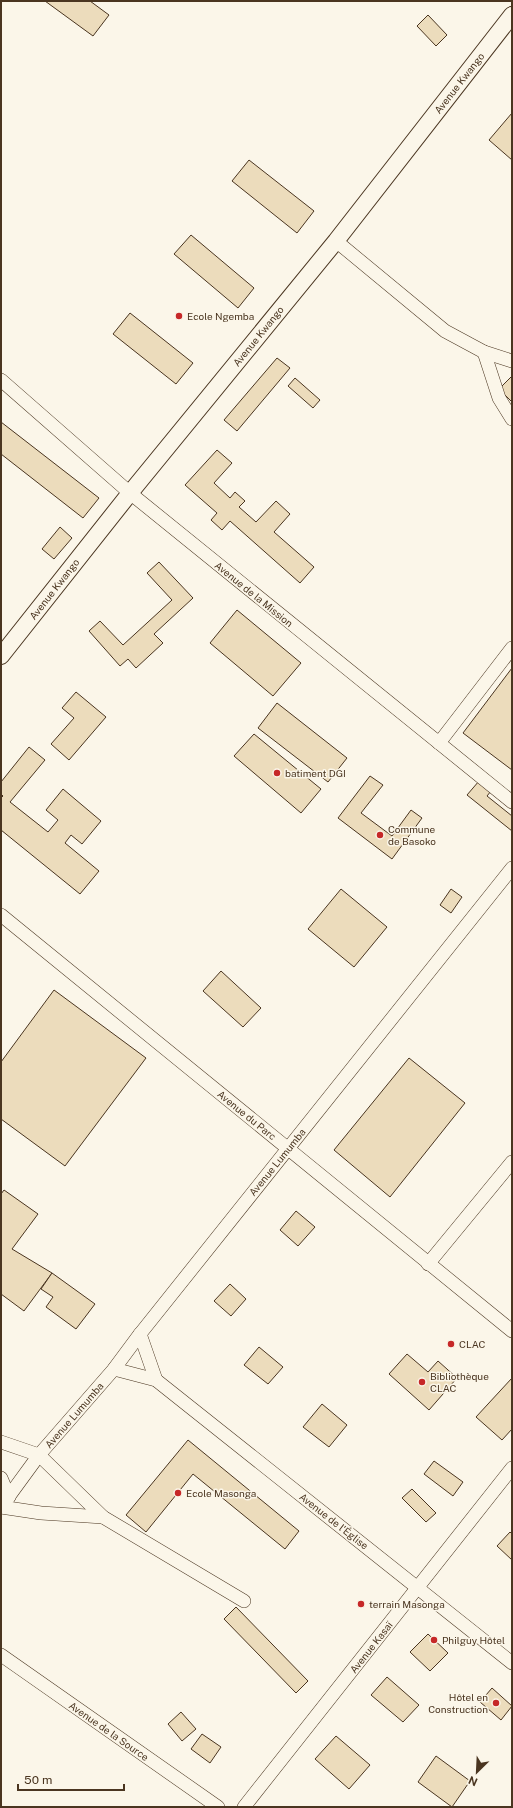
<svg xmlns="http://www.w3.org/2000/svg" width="513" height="1808" viewBox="0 0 513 1808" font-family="'Public Sans',sans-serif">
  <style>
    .building { fill: #ecdcbc; stroke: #4a3520 }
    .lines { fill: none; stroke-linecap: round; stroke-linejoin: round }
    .minor-casing { stroke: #4a3520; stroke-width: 14 }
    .tertiary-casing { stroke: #4a3520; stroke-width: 18 }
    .minor { stroke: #fbf6e9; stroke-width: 13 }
    .tertiary { stroke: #fbf6e9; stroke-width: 16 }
    .poi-dot { fill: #c62828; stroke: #fbf6e9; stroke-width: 1.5 }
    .labels { text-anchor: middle; stroke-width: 3; stroke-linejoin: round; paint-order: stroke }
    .street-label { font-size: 10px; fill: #4a3520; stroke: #fbf6e9 }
    .poi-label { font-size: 10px; fill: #4a3520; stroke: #fbf6e9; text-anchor: start }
  </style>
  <rect width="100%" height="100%" fill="#fbf6e9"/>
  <!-- building -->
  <g class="building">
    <polygon points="45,1 90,1 109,15 93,36"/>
    <polygon points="428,15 447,35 436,46 417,26"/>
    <polygon points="512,113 512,160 489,140"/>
    <polygon points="249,160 314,211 297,233 232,181"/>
    <polygon points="191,235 254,288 238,308 174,254"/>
    <polygon points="130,313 193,363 176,384 113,334"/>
    <polygon points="277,358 290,368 237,431 224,420"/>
    <polygon points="512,376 512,402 499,389"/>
    <polygon points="295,378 320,400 313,408 288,386"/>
    <polygon points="1,422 99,498 83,518 1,454"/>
    <polygon points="217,450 232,463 214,483 230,498 235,492 245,501 239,507 256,522 276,501 290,514 274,532 314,567 300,583 230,521 222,530 211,520 217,513 185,485"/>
    <polygon points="60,527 72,538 54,559 42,549"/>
    <polygon points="159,562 193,598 154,634 163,643 136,668 128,659 120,666 89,631 100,621 123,645 172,600 147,573"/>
    <polygon points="237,610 301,663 273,696 210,643"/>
    <polygon points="512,668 512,770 463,733"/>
    <polygon points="76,692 106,717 69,760 51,744 74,718 62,708"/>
    <polygon points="277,703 347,758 328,782 258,728"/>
    <polygon points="254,734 321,789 301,813 234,756"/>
    <polygon points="29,747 45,760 10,802 48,832 58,820 46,810 63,789 101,821 82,844 71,835 65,843 99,871 80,894 1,830 1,798 3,796 1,794 1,782"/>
    <polygon points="370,776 383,785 361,813 392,836 411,810 422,818 392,859 338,818"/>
    <polygon points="479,781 491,791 487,796 512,816 512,831 467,795"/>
    <polygon points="341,889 387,927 354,967 308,929"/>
    <polygon points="451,889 462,897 451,913 440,905"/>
    <polygon points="221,971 261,1008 243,1027 203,991"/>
    <polygon points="54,990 146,1058 65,1166 1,1119 1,1062"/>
    <polygon points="409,1058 465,1103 390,1197 334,1150"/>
    <polygon points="4,1190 38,1214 12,1249 52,1273 24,1311 1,1294 1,1194"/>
    <polygon points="296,1211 315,1227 298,1246 280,1230"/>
    <polygon points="52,1273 95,1304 76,1329 46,1307 53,1297 41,1289"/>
    <polygon points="230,1284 246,1299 231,1316 214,1301"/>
    <polygon points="259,1347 283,1367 268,1384 244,1365"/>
    <polygon points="407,1354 428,1372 438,1361 457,1378 429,1410 389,1374"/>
    <polygon points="512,1378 512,1429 502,1440 476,1417"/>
    <polygon points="322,1404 347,1425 329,1447 303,1427"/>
    <polygon points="188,1440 299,1531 285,1549 193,1474 146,1532 126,1515"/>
    <polygon points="434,1461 463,1482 453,1496 424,1474"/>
    <polygon points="412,1489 436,1513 426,1522 402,1498"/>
    <polygon points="510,1532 512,1534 512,1560 497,1546"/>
    <polygon points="236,1607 308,1681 296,1693 224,1619"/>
    <polygon points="428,1634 448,1653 430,1671 410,1652"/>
    <polygon points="387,1677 419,1705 403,1722 371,1695"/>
    <polygon points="492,1688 512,1706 501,1720 480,1702"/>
    <polygon points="181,1712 196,1729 182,1741 168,1724"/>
    <polygon points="202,1734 221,1747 210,1763 191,1749"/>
    <polygon points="336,1736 370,1765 349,1789 315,1759"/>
    <polygon points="436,1756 470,1781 452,1807 418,1782"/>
  </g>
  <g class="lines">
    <defs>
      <g id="minor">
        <polyline points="336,241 445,331 484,352 512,361"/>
        <polyline points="484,352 499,398 512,419"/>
        <polyline points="1,380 130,493 512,802"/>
        <polyline points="439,743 512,648"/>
        <polyline points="1,915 512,1331"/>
        <polyline points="428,1264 512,1162"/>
        <polyline points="140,1334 156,1380"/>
        <polyline points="114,1369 156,1380 512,1663"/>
        <polyline points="1,1442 39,1455 103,1517 244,1601"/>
        <polyline points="1,1478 9,1497"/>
        <polyline points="1,1507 39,1455 114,1369 140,1334 512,868"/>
        <polyline points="1,1507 41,1513 103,1517"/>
        <polyline points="1,1655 218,1807"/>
        <polyline points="244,1807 512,1468"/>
      </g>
      <polyline id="tertiary" points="1,656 130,493 336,241 512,15"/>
    </defs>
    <!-- minor casing -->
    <use href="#minor" class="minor-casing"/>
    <!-- tertiary casing -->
    <use href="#tertiary" class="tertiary-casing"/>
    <!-- minor -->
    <use href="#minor" class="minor"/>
    <!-- tertiary -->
    <use href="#tertiary" class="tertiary"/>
  </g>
  <!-- markers -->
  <g class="poi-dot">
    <circle cx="179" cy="316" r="4"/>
    <circle cx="277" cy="773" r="4"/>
    <circle cx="380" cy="835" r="4"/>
    <circle cx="451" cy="1344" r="4"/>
    <circle cx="422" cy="1382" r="4"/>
    <circle cx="178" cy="1493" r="4"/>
    <circle cx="361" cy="1604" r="4"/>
    <circle cx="434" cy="1640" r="4"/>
    <circle cx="496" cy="1703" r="4"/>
  </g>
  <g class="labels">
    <!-- street labels -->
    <g class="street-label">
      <text transform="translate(459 83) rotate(-52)" y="4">Avenue Kwango</text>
      <text transform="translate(258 336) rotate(-51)" y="4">Avenue Kwango</text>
      <text transform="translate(54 589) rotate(-52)" y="4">Avenue Kwango</text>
      <text transform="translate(254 594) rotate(39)" y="4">Avenue de la Mission</text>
      <text transform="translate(247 1115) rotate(39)" y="4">Avenue du Parc</text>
      <text transform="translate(277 1162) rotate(-51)" y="4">Avenue Lumumba</text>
      <text transform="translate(74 1415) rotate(-49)" y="4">Avenue Lumumba</text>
      <text transform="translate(334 1521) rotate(38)" y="4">Avenue de l'Église</text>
      <text transform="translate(371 1647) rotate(-52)" y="4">Avenue Kasaï</text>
      <text transform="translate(109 1731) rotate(35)" y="4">Avenue de la Source</text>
    </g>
    <!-- poi labels -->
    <g class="poi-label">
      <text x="187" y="320">Ecole Ngemba</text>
      <text x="285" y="777">batiment DGI</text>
      <text x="388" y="833">Commune<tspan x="388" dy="12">de Basoko</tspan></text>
      <text x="459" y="1348">CLAC</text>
      <text x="430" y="1380">Bibliothèque<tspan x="430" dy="12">CLAC</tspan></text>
      <text x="186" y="1497">Ecole Masonga</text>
      <text x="369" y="1608">terrain Masonga</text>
      <text x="442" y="1644">Philguy Hôtel</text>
      <text x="488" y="1701" text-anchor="end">Hôtel en<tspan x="488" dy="12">Construction</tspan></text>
    </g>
  </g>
  <!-- border -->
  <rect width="513" height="1808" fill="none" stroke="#4a3520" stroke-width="4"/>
  <!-- north arrow -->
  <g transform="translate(477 1772) rotate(204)" stroke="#fbf6e9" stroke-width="3" paint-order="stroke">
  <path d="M0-3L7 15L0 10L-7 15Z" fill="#4a3520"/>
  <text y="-6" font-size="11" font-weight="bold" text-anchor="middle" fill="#4a3520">N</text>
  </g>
  <!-- scale -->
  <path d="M18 1784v6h106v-6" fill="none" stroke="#4a3520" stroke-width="2"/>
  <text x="24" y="1784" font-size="12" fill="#4a3520" stroke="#fbf6e9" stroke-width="3" paint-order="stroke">50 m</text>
</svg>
